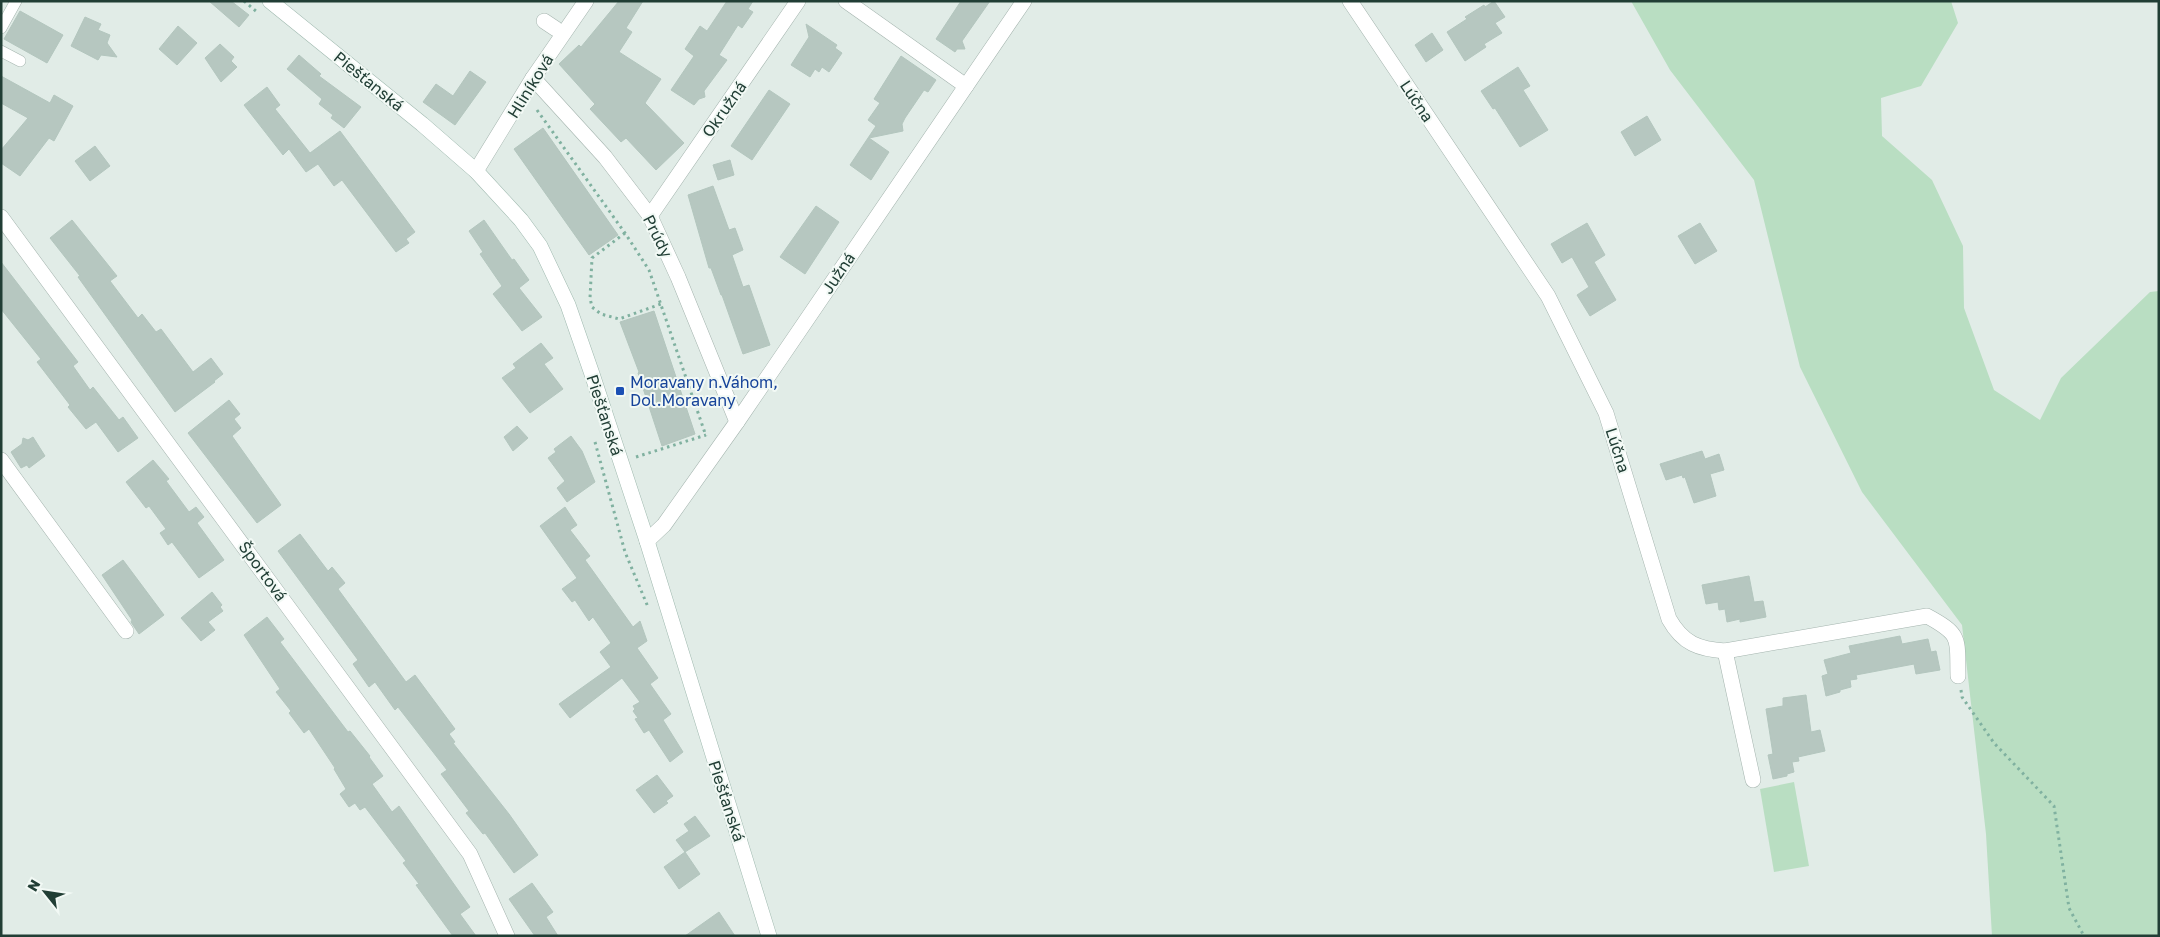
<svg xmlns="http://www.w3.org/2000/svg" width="2160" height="937" viewBox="0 0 2160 937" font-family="'Golos Text',sans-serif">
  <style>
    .green { fill: #b9dec2 }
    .building { fill: #b6c7c0; stroke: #b3c6be }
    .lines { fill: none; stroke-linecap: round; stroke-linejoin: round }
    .service-casing { stroke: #a4b4ae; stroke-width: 12 }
    .minor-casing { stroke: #a4b4ae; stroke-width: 16 }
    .secondary-casing { stroke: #9fb9af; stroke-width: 16 }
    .path { stroke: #80b1a0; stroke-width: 3; stroke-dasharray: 2.5 4; stroke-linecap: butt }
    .service { stroke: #fff; stroke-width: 11 }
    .minor { stroke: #fff; stroke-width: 15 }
    .secondary { stroke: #fff; stroke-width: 15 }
    .transit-dot { fill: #1a4fb4; stroke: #f2f9f5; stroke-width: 2 }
    .labels { text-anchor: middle; stroke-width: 4; stroke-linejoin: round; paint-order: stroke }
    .street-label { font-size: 16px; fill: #213e35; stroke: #f2f9f5 }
    .transit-label { font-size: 16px; fill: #164399; stroke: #f2f9f5; text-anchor: start }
  </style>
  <rect width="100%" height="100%" fill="#e1ece7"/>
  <!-- green -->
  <g class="green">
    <polygon points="1631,1 1951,1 1958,23 1921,86 1881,98 1882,136 1932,180 1963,246 1964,308 1994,390 2040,420 2061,378 2150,292 2159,291 2159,936 1992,936 1986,834 1962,625 1862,492 1800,367 1754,180 1670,70"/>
    <polygon points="1794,782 1809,866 1774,872 1760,789"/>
  </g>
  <!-- building -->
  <g class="building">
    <polygon points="209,1 231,1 249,15 239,27"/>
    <polygon points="619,1 643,1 626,28 632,32 619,52 661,79 645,103 684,143 656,170 626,138 621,142 590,109 595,104 559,64 579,45 581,47"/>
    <polygon points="727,1 753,1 748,9 753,12 742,28 738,25 719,55 727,60 704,91 705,97 699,99 694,105 671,90 694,56 685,49 700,26 707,31"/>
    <polygon points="961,1 990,1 962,41 965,49 957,49 955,52 936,39"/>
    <polygon points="1494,1 1505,17 1495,23 1502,33 1484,44 1486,47 1465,61 1447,32 1467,19 1465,17 1484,5 1485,7"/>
    <polygon points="20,11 63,35 47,63 4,39"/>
    <polygon points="85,17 101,24 98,30 110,35 107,43 117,57 101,55 98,60 71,46"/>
    <polygon points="806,24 837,45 835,48 842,53 829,72 822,67 819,72 815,69 810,77 791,65 809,37"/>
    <polygon points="178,26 197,43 177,65 159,49"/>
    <polygon points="1432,33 1443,50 1426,62 1415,45"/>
    <polygon points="220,44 234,57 231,61 237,67 221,82 205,58"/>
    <polygon points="299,55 321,74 319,76 361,107 344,128 331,118 333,115 319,104 322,99 287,69"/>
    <polygon points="901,56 936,80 928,92 924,90 905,118 902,124 903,131 869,138 889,152 871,180 850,165 876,126 868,120 880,103 874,99"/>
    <polygon points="1518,67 1530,86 1523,90 1548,130 1520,147 1495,108 1493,109 1481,91"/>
    <polygon points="470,71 486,82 455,125 423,102 436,84 453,96"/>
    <polygon points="1,76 50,103 54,95 73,106 54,141 49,138 20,176 1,163 1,150 28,118 1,103"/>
    <polygon points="267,87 280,105 275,109 310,153 340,131 415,232 406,239 409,243 396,252 342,180 334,186 318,164 306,172 289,149 283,155 244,105"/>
    <polygon points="769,90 790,104 752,160 731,146"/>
    <polygon points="1647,116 1661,140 1635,156 1621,132"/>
    <polygon points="543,128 618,235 589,255 514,149"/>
    <polygon points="95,146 110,166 90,181 75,161"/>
    <polygon points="730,160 734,175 718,180 713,165"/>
    <polygon points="713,186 729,230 735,228 743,250 732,255 743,287 749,285 770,345 743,354 722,295 721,295 711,268 709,268 688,195"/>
    <polygon points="816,206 839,222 805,274 780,257"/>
    <polygon points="72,220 117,276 110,281 138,318 142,314 156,332 161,329 193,372 211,358 223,374 214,381 215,382 175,412 78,277 80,276 50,238"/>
    <polygon points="484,220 512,260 514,259 529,280 519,288 542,317 522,331 493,294 502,286 480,254 483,252 469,231"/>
    <polygon points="1587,223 1605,255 1594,262 1616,300 1590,316 1577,295 1589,287 1572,257 1562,263 1551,244"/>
    <polygon points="1700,223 1717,251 1695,264 1678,236"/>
    <polygon points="1,262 78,362 73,366 90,390 93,387 119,420 123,417 138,438 118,452 96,422 86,429 68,407 70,405 37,362 41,359 1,309"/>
    <polygon points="654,311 695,434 662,446 638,373 639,372 620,322"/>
    <polygon points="541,343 553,358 544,364 563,389 530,413 502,378 516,368 513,364"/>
    <polygon points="229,400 240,414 234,419 241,428 232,436 281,505 257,523 188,433"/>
    <polygon points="517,426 528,438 513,451 504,437"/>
    <polygon points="571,436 582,451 595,482 567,502 557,488 565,481 548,458 556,452 554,449"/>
    <polygon points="33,437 45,456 29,468 27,465 21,468 11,452 22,444 23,438 28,440"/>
    <polygon points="1702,451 1705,459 1719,454 1724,470 1710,474 1716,496 1694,503 1685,477 1683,478 1682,475 1666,480 1660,464"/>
    <polygon points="153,460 169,479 166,481 189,512 196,507 204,517 197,523 224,560 199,578 172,542 168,545 160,533 166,529 149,506 146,508 126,482"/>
    <polygon points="565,507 577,525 570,530 590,556 585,560 633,627 640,621 647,641 637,648 658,678 650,684 671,714 663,720 683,752 670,762 649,730 644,733 635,719 638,718 633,711 635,709 633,706 640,702 622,678 570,718 559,704 611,667 600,652 611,643 593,617 589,621 575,600 572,602 562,589 577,578 540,526"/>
    <polygon points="300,534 328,571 332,567 345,583 338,589 406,682 415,675 455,729 449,734 455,742 453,743 509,814 538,855 514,873 485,833 483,834 466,813 469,811 441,774 447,770 398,707 395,710 375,682 369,687 353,664 358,660 278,551"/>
    <polygon points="123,560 164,615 139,634 131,622 132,620 102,575"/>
    <polygon points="1749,576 1754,602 1763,601 1766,617 1740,622 1740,619 1727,622 1725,609 1719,610 1718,602 1706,604 1702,585"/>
    <polygon points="212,592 222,605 220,607 223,611 208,622 215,630 201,641 181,618"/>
    <polygon points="267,617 284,639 280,642 348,732 350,731 370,756 369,757 383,776 372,784 392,812 399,806 470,907 460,914 476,936 453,936 416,885 419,884 403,863 406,861 365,807 360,810 355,803 349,807 340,794 346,789 334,769 335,768 309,729 304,733 289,713 291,711 276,692 280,689 244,635"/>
    <polygon points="1900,636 1902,644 1928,639 1931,652 1936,651 1940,670 1916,674 1914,664 1856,675 1857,679 1850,680 1851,687 1840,690 1840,692 1826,696 1822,676 1828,674 1824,660 1851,653 1849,646"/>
    <polygon points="1806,695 1811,732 1820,730 1825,751 1798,757 1799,761 1792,762 1794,772 1787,774 1787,776 1773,779 1768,755 1773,754 1766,709 1783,706 1783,698"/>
    <polygon points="657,775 673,796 666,801 668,803 654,813 636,790"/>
    <polygon points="695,816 710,836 685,852 676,840 689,831 684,824"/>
    <polygon points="685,852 700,874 679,889 664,867"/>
    <polygon points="532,883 553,912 546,917 558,936 535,936 509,899"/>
    <polygon points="719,912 735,936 685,936"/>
  </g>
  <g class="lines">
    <defs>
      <g id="service">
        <polyline points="1,28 16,1"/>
        <polyline points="1,51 20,61"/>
      </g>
      <g id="minor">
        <polyline points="846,1 966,86"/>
        <path d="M1350,1L1548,296L1606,413L1669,619C1683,644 1699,649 1725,651L1927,616C1962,635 1957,638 1958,676"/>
        <polyline points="544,21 556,29"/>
        <polyline points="533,78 605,157 650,216 678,277 737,422"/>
        <polyline points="476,171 533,78 586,1"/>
        <polyline points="650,216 798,1"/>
        <polyline points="1,217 470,854 507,936"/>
        <polyline points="1,460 126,631"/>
        <polyline points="647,541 664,525 737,422 1024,1"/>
        <polyline points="1725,651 1753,780"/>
      </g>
      <polyline id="secondary" points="270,1 422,124 476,171 521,220 540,246 568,305 592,374 647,541 769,936"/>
    </defs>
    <!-- service casing -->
    <use href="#service" class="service-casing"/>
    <!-- minor casing -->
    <use href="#minor" class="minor-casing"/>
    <!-- secondary casing -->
    <use href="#secondary" class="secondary-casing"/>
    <!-- path -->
    <g class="path">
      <polyline points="244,1 257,12"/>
      <polyline points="537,110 625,233 649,270 706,436"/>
      <polyline points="625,233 592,258 590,298 592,307 601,314 619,319 661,304"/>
      <polyline points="595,442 625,552 648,607"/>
      <polyline points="636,457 706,435"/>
      <polyline points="1961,690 1962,697 1994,743 2054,806 2069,908 2084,936"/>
    </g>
    <!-- service -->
    <use href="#service" class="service"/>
    <!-- minor -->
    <use href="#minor" class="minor"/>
    <!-- secondary -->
    <use href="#secondary" class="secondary"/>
  </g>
  <!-- markers -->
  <rect class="transit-dot" x="615" y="386" width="10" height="10" rx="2.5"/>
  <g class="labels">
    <!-- street labels -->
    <g class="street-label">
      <text transform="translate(369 81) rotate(39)" y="6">Piešťanská</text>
      <text transform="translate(530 86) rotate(-58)" y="6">Hliníková</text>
      <text transform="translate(1417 101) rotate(56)" y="6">Lúčna</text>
      <text transform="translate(724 109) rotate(-55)" y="6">Okružná</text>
      <text transform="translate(658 236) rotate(63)" y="6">Prúdy</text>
      <text transform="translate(838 273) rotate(-56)" y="6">Južná</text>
      <text transform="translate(605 415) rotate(72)" y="6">Piešťanská</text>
      <text transform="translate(1618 450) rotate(72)" y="6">Lúčna</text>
      <text transform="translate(263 571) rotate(54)" y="6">Športová</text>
      <text transform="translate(727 801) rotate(72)" y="6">Piešťanská</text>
    </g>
    <!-- transit labels -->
    <g class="transit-label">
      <text x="630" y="388">Moravany n.Váhom,<tspan x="630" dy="18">Dol.Moravany</tspan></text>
    </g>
  </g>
  <!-- border -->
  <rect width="2160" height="937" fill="none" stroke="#213e35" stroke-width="5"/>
  <!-- north arrow -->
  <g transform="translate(45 892) rotate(300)" stroke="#f2f9f5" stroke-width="4" paint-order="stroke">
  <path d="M0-4L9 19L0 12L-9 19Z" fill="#213e35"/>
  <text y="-8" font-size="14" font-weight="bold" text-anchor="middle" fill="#213e35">N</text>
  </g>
</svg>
